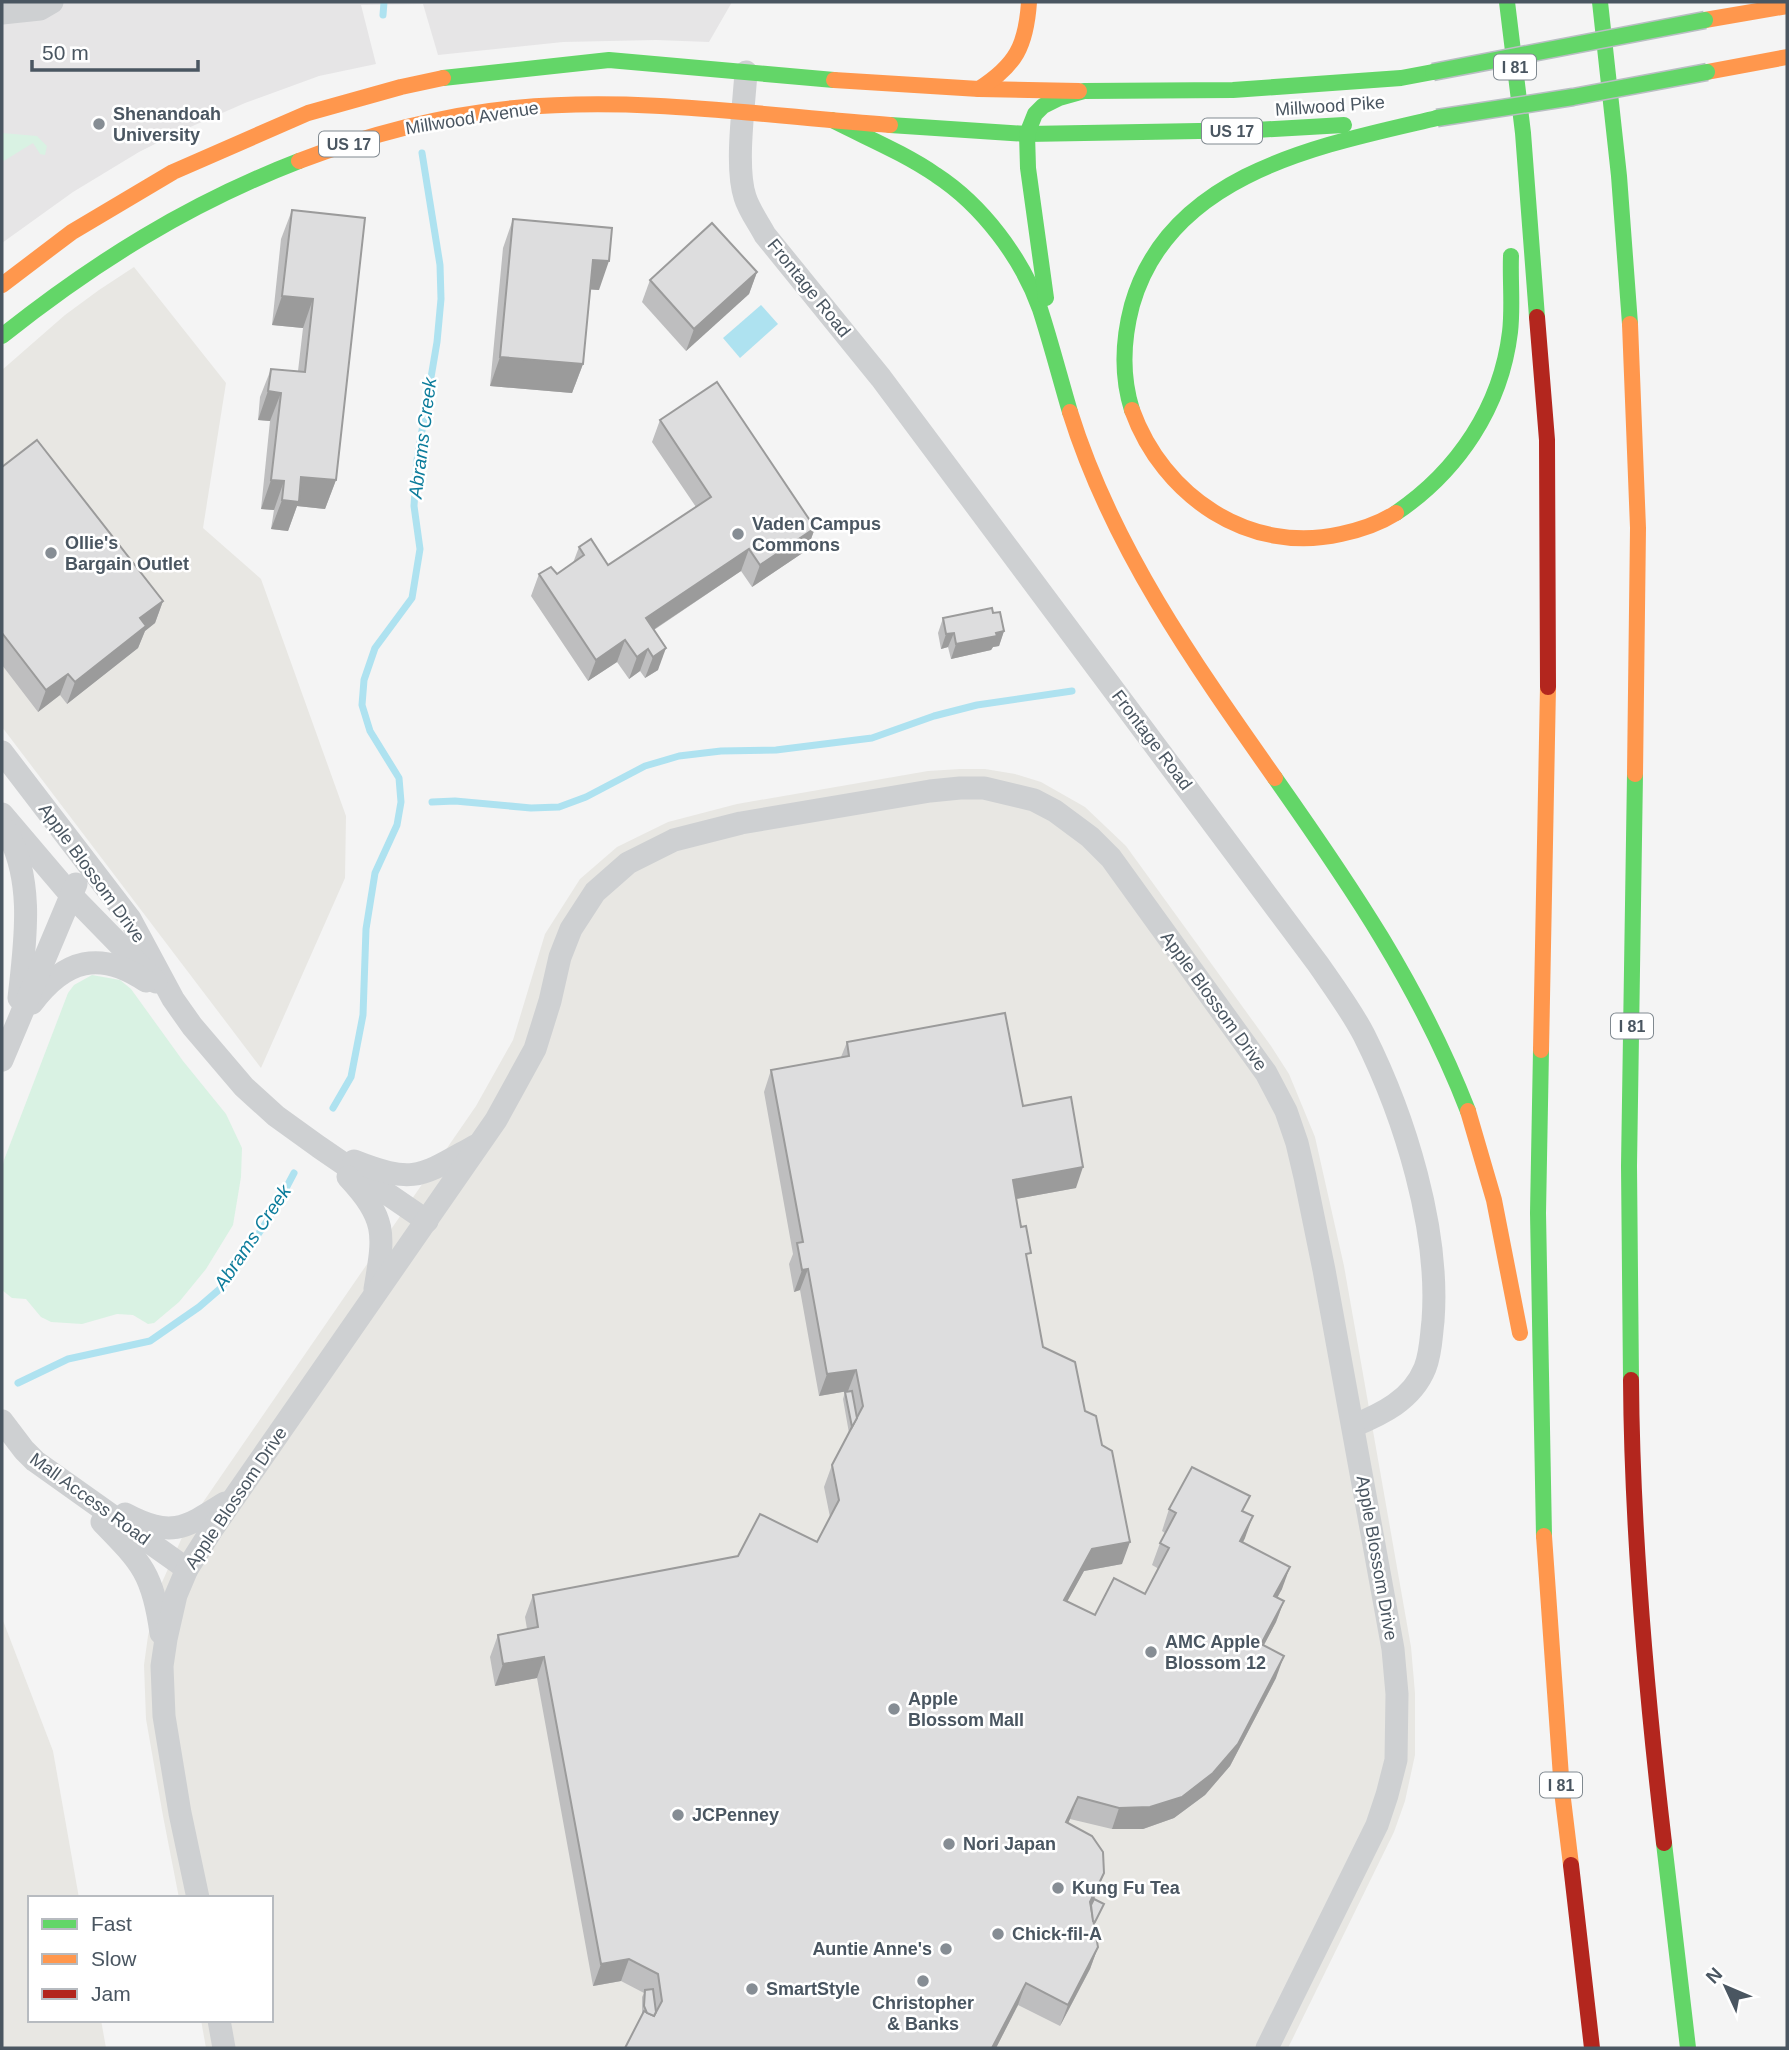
<svg xmlns="http://www.w3.org/2000/svg" width="1789" height="2050" viewBox="0 0 1789 2050" font-family="Helvetica,sans-serif">
  <style>
    .commercial { fill: #e8e7e3 }
    .education { fill: #e6e5e6 }
    .green { fill: #d9f2e3 }
    .water { fill: #aee2f0 }
    .lines { fill: none; stroke-linecap: round; stroke-linejoin: round }
    .stream { stroke: #aee2f0; stroke-width: 7 }
    .street { stroke: #ced0d2; stroke-width: 23 }
    .fast { stroke: #63d668; stroke-width: 16 }
    .slow { stroke: #ff974d; stroke-width: 16 }
    .jam { stroke: #b3261e; stroke-width: 16 }
    .fast-bridge-casing { stroke: #b9bec3; stroke-width: 19; stroke-linecap: butt }
    .fast-bridge { stroke: #63d668; stroke-width: 16 }
    .wall { fill: #bebebf }
    .shaded-wall { fill: #9b9b9b }
    .building { fill: #ddddde; stroke: #9b9b9b; stroke-width: 2 }
    .poi-dot { fill: #868d94; stroke: #fff; stroke-width: 2.5 }
    .labels { text-anchor: middle; stroke-width: 5; stroke-linejoin: round; paint-order: stroke }
    .shield { fill: #fff; stroke: #808990; stroke-width: 2 }
    .shield-label { font-size: 16px; font-weight: bold; fill: #4a5661 }
    .street-label { font-size: 18px; fill: #4a5661; stroke: #fff }
    .poi-label { font-size: 18px; font-weight: bold; fill: #4a5661; stroke: #fff; text-anchor: start }
    .water-label { font-size: 19px; font-style: italic; fill: #0c7c9b; stroke: #fff }
  </style>
  <rect width="100%" height="100%" fill="#f4f4f4"/>
  <!-- commercial -->
  <g class="commercial">
    <polygon points="134,267 226,383 203,528 261,579 346,816 345,878 261,1068 2,727 2,370 65,315 99,290"/>
    <polygon points="960,769 985,769 1015,774 1041,782 1085,807 1126,846 1271,1046 1289,1074 1315,1137 1344,1266 1411,1647 1415,1693 1415,1755 1405,1801 1394,1832 1288,2048 206,2048 201,2020 271,2020 271,1898 179,1898 163,1816 146,1719 144,1665 148,1636 159,1589 188,1524 476,1106 513,1040 545,934 580,879 617,847 668,822 737,804 928,771"/>
    <polygon points="2,1618 53,1751 79,1898 30,1898 30,2020 101,2020 106,2048 2,2048"/>
  </g>
  <!-- education -->
  <polygon class="education" points="2,2 732,2 709,42 656,40 563,42 438,55 423,4 361,5 376,64 319,76 289,87 245,103 179,132 139,152 73,192 2,243"/>
  <!-- green -->
  <g class="green">
    <polygon points="2,133 37,136 47,146 45,155 40,154 33,143 2,162"/>
    <polygon points="92,975 120,980 131,989 183,1061 226,1114 242,1148 241,1177 233,1225 206,1269 179,1302 154,1323 148,1324 133,1315 117,1314 82,1324 51,1322 41,1317 26,1299 12,1298 2,1290 2,1169 4,1160 68,993 74,985"/>
  </g>
  <!-- water -->
  <polygon class="water" points="761,305 778,324 740,358 723,338"/>
  <g class="lines">
    <!-- stream -->
    <g class="stream">
      <polyline points="383,15 384,2"/>
      <polyline points="432,802 455,801 531,808 559,807 586,797 645,766 679,756 721,751 776,750 872,738 934,716 977,705 1072,691"/>
      <polyline points="333,1108 351,1077 363,1015 366,929 375,873 397,825 401,802 399,778 370,731 362,705 364,680 375,648 412,598 420,549 414,506 417,460 437,342 441,299 440,265 422,153"/>
      <polyline points="18,1383 68,1359 150,1341 199,1307 221,1288 239,1263 275,1209 294,1173"/>
    </g>
    <!-- street -->
    <g class="street">
      <polyline points="2,13 40,9 52,2"/>
      <path d="M746,72C744,106 735,167 745,197C749,210 758,222 765,235L881,378L1318,964C1334,987 1351,1010 1364,1035C1405,1117 1440,1230 1433,1321C1431,1337 1431,1353 1425,1368C1412,1400 1382,1414 1353,1426"/>
      <polyline points="2,752 130,919 173,999 192,1026 244,1087 276,1116 319,1147 427,1221"/>
      <polyline points="2,814 70,894 156,982"/>
      <path d="M6,830C35,880 25,943 19,998"/>
      <path d="M32,1003C65,959 100,950 146,981"/>
      <polyline points="2,1060 76,884"/>
      <path d="M354,1161C415,1185 421,1176 475,1146"/>
      <path d="M348,1177C388,1220 384,1235 375,1289"/>
      <polyline points="2,1421 24,1450 35,1461 187,1569"/>
      <path d="M125,1514C171,1538 184,1529 225,1503"/>
      <path d="M102,1522C142,1563 153,1574 161,1633"/>
      <polyline points="198,1898 180,1813 164,1716 162,1666 166,1639 176,1595 187,1569 211,1531 496,1120 535,1049 550,1001 560,957 571,929 595,892 628,863 674,840 741,823 930,791 960,788 984,788 1034,800 1055,811 1090,837 1111,858 1266,1073 1286,1111 1297,1143 1305,1177 1324,1270 1393,1649 1397,1694 1396,1760 1387,1795 1377,1825 1267,2048"/>
      <polyline points="219,2020 224,2048"/>
    </g>
    <!-- fast -->
    <g class="fast">
      <polyline points="1507,2 1523,133 1537,317"/>
      <polyline points="1600,2 1619,176 1630,324"/>
      <polyline points="443,78 609,60 834,80"/>
      <path d="M832,120C867,138 904,153 936,175C982,205 1022,258 1040,309C1051,343 1060,378 1070,412"/>
      <polyline points="890,125 1027,134"/>
      <polyline points="1027,134 1256,130 1344,125"/>
      <polyline points="1046,298 1028,168 1027,134 1035,114 1043,106 1059,98 1084,91 1233,90 1401,78 1433,72"/>
      <path d="M2,336C95,262 188,204 299,161"/>
      <path d="M1132,410C1121,375 1123,339 1132,305C1170,172 1322,145 1437,118"/>
      <path d="M1396,513C1458,471 1501,407 1510,332C1513,307 1510,281 1511,256"/>
      <path d="M1275,778C1351,886 1420,987 1468,1111"/>
      <polyline points="1541,1050 1538,1213 1544,1536"/>
      <polyline points="1631,1380 1629,1166 1635,774"/>
      <polyline points="1664,1843 1688,2048"/>
    </g>
    <!-- slow -->
    <g class="slow">
      <polyline points="1705,20 1787,6"/>
      <polyline points="1707,72 1787,57"/>
      <polyline points="834,80 979,89 1079,91"/>
      <path d="M979,89C1016,65 1026,46 1029,2"/>
      <path d="M299,161C364,136 446,114 515,108C639,96 766,116 890,125"/>
      <polyline points="2,285 72,232 173,172 308,113 401,87 443,78"/>
      <polyline points="1630,324 1638,528 1635,774"/>
      <path d="M1132,410C1163,496 1249,555 1341,534C1360,530 1380,523 1396,513"/>
      <path d="M1070,412C1112,547 1194,663 1275,778"/>
      <polyline points="1541,1050 1548,687"/>
      <polyline points="1468,1111 1494,1200 1520,1333"/>
      <polyline points="1544,1536 1562,1791 1571,1865"/>
    </g>
    <!-- jam -->
    <g class="jam">
      <polyline points="1537,317 1547,440 1548,687"/>
      <path d="M1631,1380C1632,1534 1646,1690 1664,1843"/>
      <polyline points="1571,1865 1592,2048"/>
    </g>
    <defs>
      <g id="fast-bridge">
        <polyline points="1433,72 1705,20"/>
        <polyline points="1437,118 1573,97 1707,72"/>
      </g>
    </defs>
    <!-- fast-bridge casing -->
    <use href="#fast-bridge" class="fast-bridge-casing"/>
    <!-- fast-bridge -->
    <use href="#fast-bridge" class="fast-bridge"/>
  </g>
  <!-- wall -->
  <g class="wall">
    <polygon points="292,210 365,218 336,480 325,509 297,506 288,531 271,529 274,510 261,509 270,421 258,420 260,397 271,369 298,371 303,328 272,325 281,239"/>
    <polygon points="513,219 599,290 590,289 583,364 572,393 490,386 503,248"/>
    <polygon points="757,272 749,294 686,351 642,302 650,280"/>
    <polygon points="660,420 815,528 807,550 752,587 741,571 654,630 658,670 645,678 640,671 629,679 617,662 588,681 531,596 539,574 557,574 573,563 579,547 608,565 696,507 652,442"/>
    <polygon points="2,467 163,601 155,623 145,631 138,648 67,704 60,695 38,712 2,665"/>
    <polygon points="993,613 1004,631 999,646 993,647 991,650 951,659 948,647 941,649 938,633 943,618"/>
    <polygon points="847,1042 1023,1106 1076,1188 1016,1199 1043,1347 1085,1411 1122,1564 1084,1571 1067,1601 1095,1615 1145,1594 1159,1569 1152,1565 1160,1543 1165,1533 1162,1531 1169,1509 1244,1511 1245,1538 1243,1542 1282,1589 1277,1597 1284,1601 1276,1622 1263,1646 1276,1678 1230,1766 1205,1795 1174,1818 1143,1829 1112,1829 1070,1819 1068,1823 1094,1899 1104,1904 1094,1925 1098,1947 1090,1969 1060,2026 1018,2005 996,2048 625,2048 642,2014 642,1997 644,1993 621,1981 593,1986 537,1678 495,1686 490,1657 498,1635 527,1629 525,1617 533,1595 817,1542 830,1517 824,1487 832,1465 849,1433 843,1399 845,1392 848,1391 819,1396 800,1290 794,1292 789,1264 793,1254 764,1092 771,1070 841,1057"/>
  </g>
  <!-- shaded-wall -->
  <g class="shaded-wall">
    <polygon points="593,260 609,261 599,290 582,289"/>
    <polygon points="757,272 749,294 686,351 694,329"/>
    <polygon points="282,296 313,299 303,328 272,325"/>
    <polygon points="500,357 583,364 572,393 490,386"/>
    <polygon points="268,391 281,393 270,421 258,420"/>
    <polygon points="301,477 336,480 325,509 297,506 288,531 271,529 282,500"/>
    <polygon points="271,480 284,481 274,510 261,509"/>
    <polygon points="815,528 807,550 752,587 760,565"/>
    <polygon points="749,549 741,571 638,640 646,618"/>
    <polygon points="163,601 155,623 145,631 138,648 67,704 75,682 140,618"/>
    <polygon points="1004,631 999,646 993,647 991,650 951,659 956,644"/>
    <polygon points="954,633 948,647 941,649 946,634"/>
    <polygon points="625,640 617,662 588,681 596,660"/>
    <polygon points="666,648 658,670 645,678 653,657"/>
    <polygon points="648,649 640,671 629,679 637,657"/>
    <polygon points="68,674 60,695 38,712 46,690"/>
    <polygon points="1083,1167 1076,1188 1005,1201 1013,1180"/>
    <polygon points="808,1269 800,1290 794,1292 802,1270"/>
    <polygon points="856,1370 848,1391 819,1396 827,1374"/>
    <polygon points="1253,1516 1245,1538 1232,1563 1240,1541"/>
    <polygon points="1130,1542 1122,1564 1084,1571 1056,1622 1064,1600 1092,1549"/>
    <polygon points="1290,1567 1282,1589 1267,1617 1274,1596"/>
    <polygon points="1284,1601 1276,1622 1253,1666 1261,1644"/>
    <polygon points="1284,1656 1276,1678 1230,1766 1205,1795 1174,1818 1143,1829 1112,1829 1119,1808"/>
    <polygon points="544,1657 537,1678 495,1686 503,1664"/>
    <polygon points="1078,1797 1070,1819 1058,1844 1066,1822"/>
    <polygon points="1104,1873 1096,1895 1085,1917 1090,1902"/>
    <polygon points="1098,1947 1090,1969 1060,2026 1068,2005"/>
    <polygon points="629,1959 621,1981 593,1986 601,1964"/>
    <polygon points="1026,1983 1018,2005 996,2048 992,2048"/>
  </g>
  <!-- building -->
  <g class="building">
    <polygon points="292,210 365,218 336,480 301,477 299,502 282,500 284,481 271,480 281,393 268,391 271,369 305,372 313,299 282,296"/>
    <polygon points="513,219 612,228 609,261 593,260 583,364 500,357"/>
    <polygon points="712,223 757,272 694,329 650,280"/>
    <polygon points="717,382 815,528 760,565 749,549 646,618 666,648 653,657 648,649 637,657 625,640 596,660 539,574 551,567 557,574 584,555 579,547 591,539 608,565 711,497 660,420"/>
    <polygon points="37,440 163,601 140,618 146,626 75,682 68,674 46,690 2,633 2,467"/>
    <polygon points="992,608 993,613 1000,612 1004,631 996,633 997,636 956,644 954,633 946,634 943,618"/>
    <polygon points="1005,1013 1023,1106 1071,1097 1083,1167 1013,1180 1021,1227 1026,1226 1031,1253 1026,1254 1043,1347 1075,1362 1085,1411 1096,1416 1102,1445 1112,1451 1130,1542 1092,1549 1064,1600 1095,1615 1114,1578 1145,1594 1169,1548 1160,1543 1176,1513 1169,1509 1192,1467 1250,1496 1242,1511 1253,1516 1240,1541 1290,1567 1274,1596 1284,1601 1261,1644 1284,1656 1238,1744 1213,1773 1182,1797 1150,1807 1119,1808 1078,1797 1066,1822 1092,1836 1103,1852 1104,1873 1090,1902 1098,1947 1068,2005 1026,1983 992,2048 625,2048 644,2011 654,2016 662,2001 658,1974 629,1959 601,1964 544,1657 503,1664 498,1635 538,1627 533,1595 738,1556 760,1514 817,1542 839,1500 832,1465 863,1406 856,1370 827,1374 808,1269 802,1270 797,1243 803,1242 771,1070 849,1056 847,1042"/>
    <polygon points="852,1391 857,1418 852,1427 845,1392"/>
    <polygon points="1094,1899 1104,1904 1095,1922 1093,1921 1091,1905"/>
    <polygon points="653,1989 656,2012 654,2016 647,2013 644,2006 645,1990"/>
  </g>
  <!-- markers -->
  <g class="poi-dot">
    <circle cx="99" cy="124" r="7"/>
    <circle cx="738" cy="534" r="7"/>
    <circle cx="51" cy="553" r="7"/>
    <circle cx="1151" cy="1652" r="7"/>
    <circle cx="894" cy="1709" r="7"/>
    <circle cx="678" cy="1815" r="7"/>
    <circle cx="949" cy="1844" r="7"/>
    <circle cx="1058" cy="1888" r="7"/>
    <circle cx="998" cy="1934" r="7"/>
    <circle cx="946" cy="1949" r="7"/>
    <circle cx="923" cy="1981" r="7"/>
    <circle cx="752" cy="1989" r="7"/>
  </g>
  <g class="labels">
    <!-- shield labels -->
    <g class="shield">
      <rect x="1494" y="54.5" width="42" height="25" rx="5"/>
      <rect x="1202" y="118.5" width="60" height="25" rx="5"/>
      <rect x="319" y="131.5" width="60" height="25" rx="5"/>
      <rect x="1611" y="1013.5" width="42" height="25" rx="5"/>
      <rect x="1540" y="1772.5" width="42" height="25" rx="5"/>
    </g>
    <g class="shield-label">
      <text x="1515" y="73">I 81</text>
      <text x="1232" y="137">US 17</text>
      <text x="349" y="150">US 17</text>
      <text x="1632" y="1032">I 81</text>
      <text x="1561" y="1791">I 81</text>
    </g>
    <!-- street labels -->
    <g class="street-label">
      <text transform="translate(1330 106) rotate(-4)" y="6">Millwood Pike</text>
      <text transform="translate(472 118) rotate(-9)" y="6">Millwood Avenue</text>
      <text transform="translate(809 288) rotate(51)" y="6">Frontage Road</text>
      <text transform="translate(1152 740) rotate(53)" y="6">Frontage Road</text>
      <text transform="translate(92 873) rotate(54)" y="6">Apple Blossom Drive</text>
      <text transform="translate(1214 1001) rotate(54)" y="6">Apple Blossom Drive</text>
      <text transform="translate(236 1498) rotate(-56)" y="6">Apple Blossom Drive</text>
      <text transform="translate(90 1499) rotate(36)" y="6">Mall Access Road</text>
      <text transform="translate(1377 1558) rotate(80)" y="6">Apple Blossom Drive</text>
    </g>
    <!-- poi labels -->
    <g class="poi-label">
      <text x="113" y="120">Shenandoah<tspan x="113" dy="21">University</tspan></text>
      <text x="752" y="530">Vaden Campus<tspan x="752" dy="21">Commons</tspan></text>
      <text x="65" y="549">Ollie's<tspan x="65" dy="21">Bargain Outlet</tspan></text>
      <text x="1165" y="1648">AMC Apple<tspan x="1165" dy="21">Blossom 12</tspan></text>
      <text x="908" y="1705">Apple<tspan x="908" dy="21">Blossom Mall</tspan></text>
      <text x="692" y="1821">JCPenney</text>
      <text x="963" y="1850">Nori Japan</text>
      <text x="1072" y="1894">Kung Fu Tea</text>
      <text x="1012" y="1940">Chick-fil-A</text>
      <text x="932" y="1955" text-anchor="end">Auntie Anne's</text>
      <text x="766" y="1995">SmartStyle</text>
      <text x="923" y="2009" text-anchor="middle">Christopher<tspan x="923" dy="21">&amp; Banks</tspan></text>
    </g>
    <!-- water labels -->
    <g class="water-label">
      <text transform="translate(422 438) rotate(-83)" y="7">Abrams Creek</text>
      <text transform="translate(252 1237) rotate(-56)" y="7">Abrams Creek</text>
    </g>
  </g>
  <!-- border -->
  <rect width="1789" height="2050" fill="none" stroke="#4a5661" stroke-width="7"/>
  <!-- legend -->
  <rect x="28" y="1896" width="245" height="126" fill="#ffffff" stroke="#b7bbc0" stroke-width="2"/>
  <rect x="42" y="1919" width="35" height="10" fill="#63d668" stroke="#b7bbc0" stroke-width="2"/>
  <text x="91" y="1931" font-size="21" fill="#4a5661">Fast</text>
  <rect x="42" y="1954" width="35" height="10" fill="#ff974d" stroke="#b7bbc0" stroke-width="2"/>
  <text x="91" y="1966" font-size="21" fill="#4a5661">Slow</text>
  <rect x="42" y="1989" width="35" height="10" fill="#b3261e" stroke="#b7bbc0" stroke-width="2"/>
  <text x="91" y="2001" font-size="21" fill="#4a5661">Jam</text>
  <!-- north arrow -->
  <g transform="translate(1726 1987) rotate(314)" stroke="#ffffff" stroke-width="5" paint-order="stroke">
  <path d="M0-5L12 26L0 18L-12 26Z" fill="#4a5661"/>
  <text y="-10" font-size="19" font-weight="bold" text-anchor="middle" fill="#4a5661">N</text>
  </g>
  <!-- scale -->
  <path d="M32 60v10h166v-10" fill="none" stroke="#4a5661" stroke-width="3.5"/>
  <text x="42" y="60" font-size="21" fill="#4a5661" stroke="#ffffff" stroke-width="5" paint-order="stroke">50 m</text>
</svg>
